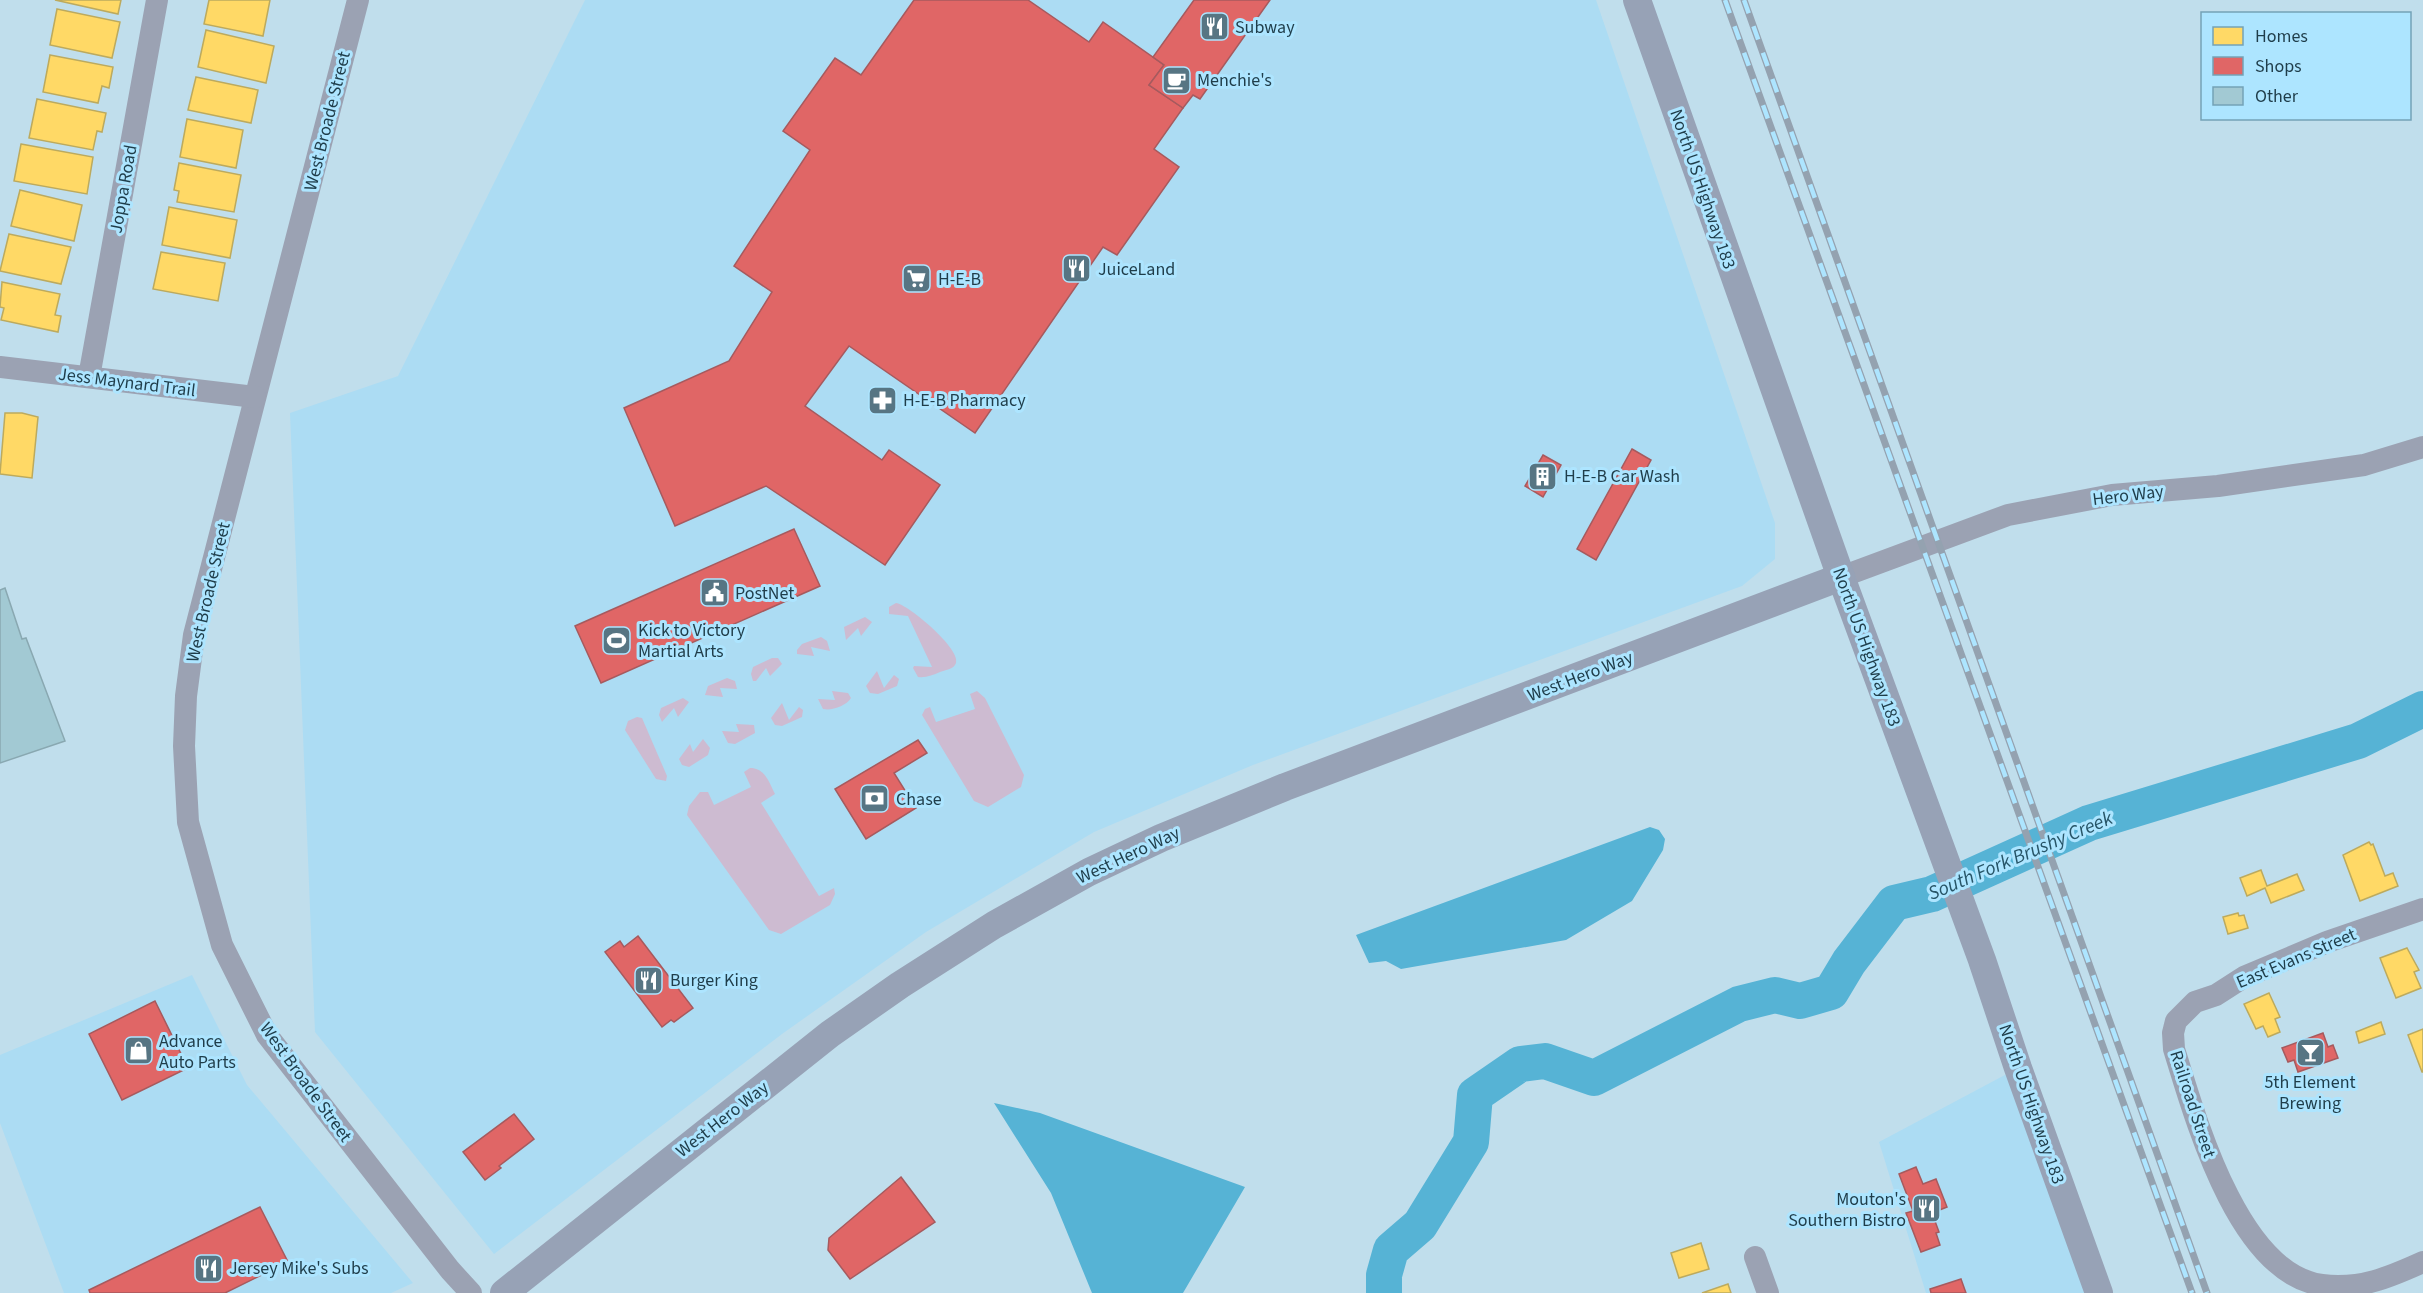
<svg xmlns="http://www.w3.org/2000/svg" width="2423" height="1293" viewBox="0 0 2423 1293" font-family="'Source Sans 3',sans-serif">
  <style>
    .built { fill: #acdcf3 }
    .green { fill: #cdbbd1 }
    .water { fill: #56b3d5 }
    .homes { fill: #ffd966; stroke: #bcaa5e; stroke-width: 1.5 }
    .shops { fill: #e06666; stroke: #a65a5e; stroke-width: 1.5 }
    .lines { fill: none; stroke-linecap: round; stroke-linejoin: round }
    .river { stroke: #56b3d5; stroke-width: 36 }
    .building { fill: #a2c9d3; stroke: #89a8b1; stroke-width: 1.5 }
    .minor { stroke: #9ba2b3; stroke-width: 22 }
    .major { stroke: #97a2b6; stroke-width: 28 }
    .rail-casing { stroke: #94a2b0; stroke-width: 7 }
    .rail { stroke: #ade5ff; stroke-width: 4.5; stroke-dasharray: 14; stroke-linecap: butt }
    .labels { text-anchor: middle; stroke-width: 6; stroke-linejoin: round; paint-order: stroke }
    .poi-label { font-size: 18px; fill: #1f3d4a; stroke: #ade5ff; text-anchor: start }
    .street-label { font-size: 18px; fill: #1f3d4a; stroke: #ade5ff }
    .water-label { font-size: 20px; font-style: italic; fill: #275568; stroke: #ade5ff }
  </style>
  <rect width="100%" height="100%" fill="#c0deec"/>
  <!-- built -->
  <g class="built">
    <polygon points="585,0 1596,0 1775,523 1775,559 1742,586 1253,765 1094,832 926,932 782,1034 494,1254 315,1032 290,413 398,376"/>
    <polygon points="192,975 247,1085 413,1283 391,1293 64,1293 0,1123 0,1055"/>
    <polygon points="2018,1068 2099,1293 1926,1293 1879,1142"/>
  </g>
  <!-- green -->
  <g class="green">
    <path d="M896,603C909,605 961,649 956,663C954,669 946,670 940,672C933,675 926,678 918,677L913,668L914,666L932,667L908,616L889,614V607Z"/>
    <polygon points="865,617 872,622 861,636 858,628 846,640 844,627"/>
    <polygon points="821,637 827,641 830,651 811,647 814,656 797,654 797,650 802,644"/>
    <polygon points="772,658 778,658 782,664 770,676 766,668 756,681 753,681 751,674 753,667"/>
    <polygon points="877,671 884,688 894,675 899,679 897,686 878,694 870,693 866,686"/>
    <polygon points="727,678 735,681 737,689 720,688 723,697 705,695 708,686"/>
    <path d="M832,691L848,693L851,698C846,706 832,711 823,709L818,699L835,700Z"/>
    <polygon points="977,691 985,698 1024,775 1021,787 988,807 974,801 922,715 925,709 930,707 936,722 975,709 970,694"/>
    <polygon points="683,698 689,702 678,717 674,708 662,722 659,715 661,708"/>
    <polygon points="782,703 789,720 799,707 803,710 802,717 782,726 775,725 771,718"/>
    <polygon points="637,717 642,718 667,776 666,781 656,779 625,730 628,721"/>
    <polygon points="736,724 754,725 755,733 735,744 728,743 722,731 739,732"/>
    <polygon points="703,739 710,748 708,755 689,767 682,765 679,759 690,744 693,752"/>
    <path d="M750,768C765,768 769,782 775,794L761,803L819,896L834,888L835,894L830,905L781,934L769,930L687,815L689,806L700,792H708L714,805L751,787L744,772Z"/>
  </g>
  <!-- water -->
  <g class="water">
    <polygon points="1650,827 1659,830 1665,839 1663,850 1632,901 1566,940 1401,969 1386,961 1369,963 1356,935"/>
    <polygon points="994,1103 1040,1113 1245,1187 1183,1293 1092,1293 1051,1193"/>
  </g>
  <!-- homes -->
  <g class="homes">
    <polygon points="55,0 121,0 118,14"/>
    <polygon points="209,0 270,0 263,36 204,24"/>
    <polygon points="57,9 120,22 112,58 50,45"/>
    <polygon points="206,30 274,46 266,83 198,67"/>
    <polygon points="50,55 113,67 109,88 102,86 98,103 43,92"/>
    <polygon points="196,77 258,90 251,123 188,110"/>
    <polygon points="37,99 106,113 102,132 97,131 93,150 29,138"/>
    <polygon points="187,119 243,130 236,168 180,157"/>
    <polygon points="21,144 93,157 87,194 14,181"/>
    <polygon points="179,163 241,175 234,212 177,202 179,191 174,190"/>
    <polygon points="20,190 82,205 74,241 11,226"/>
    <polygon points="169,207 237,220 230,258 162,245"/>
    <polygon points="9,234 71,247 61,284 0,271"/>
    <polygon points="161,252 225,263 218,301 153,289"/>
    <polygon points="2,282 60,294 55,315 61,316 58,332 1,320 4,308 0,307"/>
    <polygon points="5,413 22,413 38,417 32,478 0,474"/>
    <polygon points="2369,842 2371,845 2373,844 2385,876 2393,873 2398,886 2360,901 2343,855"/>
    <polygon points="2261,870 2267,886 2297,874 2304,890 2271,903 2265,888 2247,896 2240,878"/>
    <polygon points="2238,913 2239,916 2244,915 2248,928 2228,934 2223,917"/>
    <polygon points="2407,948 2419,970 2414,972 2421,988 2396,998 2380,958"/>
    <polygon points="2269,993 2280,1017 2275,1019 2280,1032 2268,1037 2263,1026 2256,1029 2244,1004"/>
    <polygon points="2381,1022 2385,1034 2359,1043 2356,1032"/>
    <polygon points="2423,1029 2423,1072 2422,1072 2408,1035"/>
    <polygon points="1701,1243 1709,1269 1679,1278 1671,1253"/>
    <polygon points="1728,1284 1731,1293 1702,1293"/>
  </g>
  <!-- shops -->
  <g class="shops">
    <polygon points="914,0 1028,0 1089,42 1103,22 1164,65 1149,85 1183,108 1154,149 1179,167 1117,255 1103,247 975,433 849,346 805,406 882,460 889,450 940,485 885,565 766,486 675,526 624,408 729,361 772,292 734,266 810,150 783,131 835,58 861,75"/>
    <polygon points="1194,0 1270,0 1200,99 1193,95 1183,108 1149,85 1164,65 1153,57"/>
    <polygon points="1632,449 1651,460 1596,560 1577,549"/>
    <polygon points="1543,455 1561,465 1543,497 1525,486"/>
    <polygon points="794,529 820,586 601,683 575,626"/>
    <polygon points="918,740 927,753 894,773 916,808 866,839 835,789"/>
    <polygon points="638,936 693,1008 674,1022 671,1020 662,1027 605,952 620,941 624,947"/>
    <polygon points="155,1001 188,1068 122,1100 89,1034"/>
    <polygon points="2323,1033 2328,1047 2333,1045 2338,1058 2298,1072 2294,1060 2288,1062 2282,1048"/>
    <polygon points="514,1114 534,1139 499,1166 501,1168 485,1180 463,1152"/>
    <polygon points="1916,1167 1923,1184 1936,1179 1947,1207 1932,1213 1939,1232 1936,1233 1940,1245 1921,1252 1906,1213 1913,1211 1899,1174"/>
    <polygon points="901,1177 935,1222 850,1279 828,1250 829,1238"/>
    <polygon points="260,1207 288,1262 225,1293 90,1293 89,1290"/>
    <polygon points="1961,1279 1966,1293 1931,1293 1930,1289"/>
  </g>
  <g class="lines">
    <!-- river -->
    <polyline class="river" points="1384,1293 1384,1275 1391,1250 1420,1225 1471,1142 1475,1095 1520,1064 1545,1061 1594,1078 1739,1004 1775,995 1800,1001 1831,992 1849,962 1894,903 1932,894 2089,823 2358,741 2423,709"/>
  </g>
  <!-- building -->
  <polygon class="building" points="5,588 22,639 26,638 65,741 0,763 0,590"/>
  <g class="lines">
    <!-- minor -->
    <g class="minor">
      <polyline points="358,0 194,635 186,696 184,746 188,822 222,945 267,1035 450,1270 471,1293"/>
      <polyline points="0,367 255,397"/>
      <polyline points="89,377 157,0"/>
      <polyline points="1841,577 2008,515 2112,495 2218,486 2364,465 2423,447"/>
      <path d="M2423,909L2327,942L2244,977L2216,995L2195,1002L2176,1021L2173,1033L2174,1049C2195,1117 2238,1274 2322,1285C2360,1290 2390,1277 2423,1262"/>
      <polyline points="1755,1257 1768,1293"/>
    </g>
    <!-- major -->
    <g class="major">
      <polyline points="1637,0 1841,577 1982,960 2018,1068 2099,1293"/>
      <polyline points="504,1293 830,1034 900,985 994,925 1089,872 1161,838 1285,787 1841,577"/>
    </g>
    <defs>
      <g id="rail">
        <polyline points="1725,0 2192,1293"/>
        <polyline points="1744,0 2207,1293"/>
      </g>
    </defs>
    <!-- rail casing -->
    <use href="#rail" class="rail-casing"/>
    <!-- rail -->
    <use href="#rail" class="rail"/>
  </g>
  <!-- icons -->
  <defs>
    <symbol id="restaurant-square" viewBox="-11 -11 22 22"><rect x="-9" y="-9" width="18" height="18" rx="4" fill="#577583" stroke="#ade5ff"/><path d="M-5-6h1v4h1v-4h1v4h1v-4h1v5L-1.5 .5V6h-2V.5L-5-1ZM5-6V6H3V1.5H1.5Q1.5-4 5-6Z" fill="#fff"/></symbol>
    <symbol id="cafe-square" viewBox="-11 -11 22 22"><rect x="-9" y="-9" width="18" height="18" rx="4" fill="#577583" stroke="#ade5ff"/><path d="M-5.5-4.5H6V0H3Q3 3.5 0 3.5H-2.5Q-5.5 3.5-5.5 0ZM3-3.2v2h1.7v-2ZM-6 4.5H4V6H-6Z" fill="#fff"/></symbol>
    <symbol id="supermarket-square" viewBox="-11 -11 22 22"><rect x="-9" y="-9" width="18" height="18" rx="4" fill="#577583" stroke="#ade5ff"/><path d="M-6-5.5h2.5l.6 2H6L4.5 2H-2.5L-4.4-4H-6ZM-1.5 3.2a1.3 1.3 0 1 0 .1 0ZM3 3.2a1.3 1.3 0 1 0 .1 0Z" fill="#fff"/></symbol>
    <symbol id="pharmacy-square" viewBox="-11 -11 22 22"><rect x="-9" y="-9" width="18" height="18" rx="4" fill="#577583" stroke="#ade5ff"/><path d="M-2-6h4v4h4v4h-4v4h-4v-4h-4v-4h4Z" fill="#fff"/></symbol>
    <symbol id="building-square" viewBox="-11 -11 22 22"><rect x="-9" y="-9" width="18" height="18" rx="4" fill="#577583" stroke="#ade5ff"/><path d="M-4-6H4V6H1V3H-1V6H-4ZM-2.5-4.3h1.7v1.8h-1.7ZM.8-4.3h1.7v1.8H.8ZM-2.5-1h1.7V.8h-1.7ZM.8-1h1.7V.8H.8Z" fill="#fff"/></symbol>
    <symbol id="civic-square" viewBox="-11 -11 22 22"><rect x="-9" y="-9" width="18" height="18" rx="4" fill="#577583" stroke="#ade5ff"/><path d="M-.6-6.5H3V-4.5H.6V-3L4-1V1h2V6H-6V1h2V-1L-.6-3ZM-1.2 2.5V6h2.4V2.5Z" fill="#fff"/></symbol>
    <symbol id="stadium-square" viewBox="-11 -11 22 22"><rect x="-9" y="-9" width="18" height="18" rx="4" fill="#577583" stroke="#ade5ff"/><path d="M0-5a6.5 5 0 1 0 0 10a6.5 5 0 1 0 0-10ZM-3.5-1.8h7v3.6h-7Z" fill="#fff"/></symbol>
    <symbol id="bank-square" viewBox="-11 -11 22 22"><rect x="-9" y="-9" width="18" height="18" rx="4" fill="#577583" stroke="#ade5ff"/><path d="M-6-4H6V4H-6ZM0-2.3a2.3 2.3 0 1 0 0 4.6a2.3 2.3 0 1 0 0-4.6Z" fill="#fff"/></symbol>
    <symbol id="shop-square" viewBox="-11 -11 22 22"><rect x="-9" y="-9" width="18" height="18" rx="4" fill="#577583" stroke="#ade5ff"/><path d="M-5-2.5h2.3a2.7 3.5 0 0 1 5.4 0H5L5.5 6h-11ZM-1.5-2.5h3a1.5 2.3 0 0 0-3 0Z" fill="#fff"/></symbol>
    <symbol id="bar-square" viewBox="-11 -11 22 22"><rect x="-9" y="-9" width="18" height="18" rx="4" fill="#577583" stroke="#ade5ff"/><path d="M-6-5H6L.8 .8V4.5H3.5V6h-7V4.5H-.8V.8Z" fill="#fff"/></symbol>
  </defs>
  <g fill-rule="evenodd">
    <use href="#restaurant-square" x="1198" y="10" width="33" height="33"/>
    <use href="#cafe-square" x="1160" y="64" width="33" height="33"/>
    <use href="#restaurant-square" x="1060" y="252" width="33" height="33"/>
    <use href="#supermarket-square" x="900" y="262" width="33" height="33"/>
    <use href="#pharmacy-square" x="866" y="384" width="33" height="33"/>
    <use href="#building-square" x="1526" y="460" width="33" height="33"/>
    <use href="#civic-square" x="698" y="576" width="33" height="33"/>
    <use href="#stadium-square" x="600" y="624" width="33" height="33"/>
    <use href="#bank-square" x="858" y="782" width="33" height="33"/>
    <use href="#restaurant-square" x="632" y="964" width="33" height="33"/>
    <use href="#shop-square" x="122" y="1034" width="33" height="33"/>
    <use href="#bar-square" x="2294" y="1036" width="33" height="33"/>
    <use href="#restaurant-square" x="1910" y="1192" width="33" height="33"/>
    <use href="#restaurant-square" x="192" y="1252" width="33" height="33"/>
  </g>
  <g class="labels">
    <!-- poi labels -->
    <g class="poi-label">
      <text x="1235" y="33">Subway</text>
      <text x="1197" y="86">Menchie's</text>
      <text x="1098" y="275">JuiceLand</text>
      <text x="938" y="285">H-E-B</text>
      <text x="903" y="406">H-E-B Pharmacy</text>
      <text x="1564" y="482">H-E-B Car Wash</text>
      <text x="735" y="599">PostNet</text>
      <text x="638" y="636">Kick to Victory<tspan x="638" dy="21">Martial Arts</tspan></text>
      <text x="896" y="805">Chase</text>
      <text x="670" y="986">Burger King</text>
      <text x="159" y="1047">Advance<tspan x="159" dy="21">Auto Parts</tspan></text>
      <text x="2310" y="1088" text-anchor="middle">5th Element<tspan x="2310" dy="21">Brewing</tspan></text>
      <text x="1906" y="1205" text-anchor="end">Mouton's<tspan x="1906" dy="21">Southern Bistro</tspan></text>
      <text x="229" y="1274">Jersey Mike's Subs</text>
    </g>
    <!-- street labels -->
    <g class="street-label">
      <text transform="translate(327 121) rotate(-76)" y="6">West Broade Street</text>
      <text transform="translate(123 189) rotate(-80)" y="6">Joppa Road</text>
      <text transform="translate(1703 189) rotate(71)" y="6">North US Highway 183</text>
      <text transform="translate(127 382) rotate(7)" y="6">Jess Maynard Trail</text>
      <text transform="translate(2128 495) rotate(-7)" y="6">Hero Way</text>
      <text transform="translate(208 592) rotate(-77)" y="6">West Broade Street</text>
      <text transform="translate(1867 647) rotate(70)" y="6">North US Highway 183</text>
      <text transform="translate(1580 676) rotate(-21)" y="6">West Hero Way</text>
      <text transform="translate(1128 855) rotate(-25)" y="6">West Hero Way</text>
      <text transform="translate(2296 958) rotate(-23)" y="6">East Evans Street</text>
      <text transform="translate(306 1082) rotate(54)" y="6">West Broade Street</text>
      <text transform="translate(2032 1104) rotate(71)" y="6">North US Highway 183</text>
      <text transform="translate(2193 1104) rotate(72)" y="6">Railroad Street</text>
      <text transform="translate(722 1119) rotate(-38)" y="6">West Hero Way</text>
    </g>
    <!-- water labels -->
    <g class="water-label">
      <text transform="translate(2020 855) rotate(-23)" y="7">South Fork Brushy Creek</text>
    </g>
  </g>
  <!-- legend -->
  <rect x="2201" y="12" width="210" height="108" fill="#ade5ff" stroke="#74a2b7" stroke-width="1.5"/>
  <rect x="2213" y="27" width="30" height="18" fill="#ffd966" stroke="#74a2b7" stroke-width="1.5"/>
  <text x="2255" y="42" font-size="18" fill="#1f3d4a">Homes</text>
  <rect x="2213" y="57" width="30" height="18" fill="#e06666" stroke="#74a2b7" stroke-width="1.5"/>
  <text x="2255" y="72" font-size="18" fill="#1f3d4a">Shops</text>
  <rect x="2213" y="87" width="30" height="18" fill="#a2c9d3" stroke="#74a2b7" stroke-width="1.5"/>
  <text x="2255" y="102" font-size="18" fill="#1f3d4a">Other</text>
</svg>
